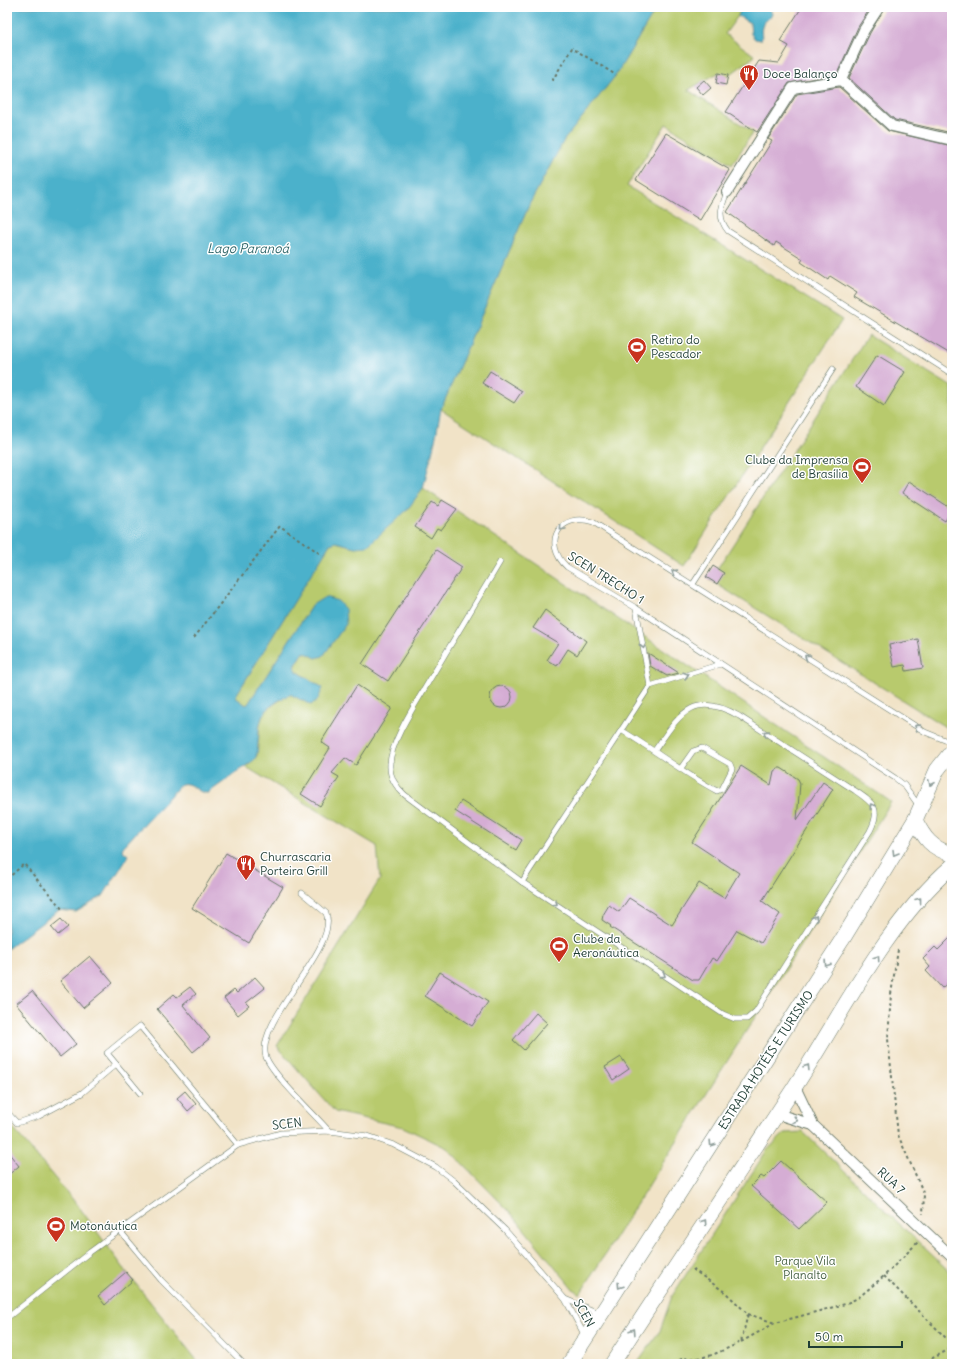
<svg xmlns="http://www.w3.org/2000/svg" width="959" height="1371" viewBox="0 0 959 1371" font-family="Delius,sans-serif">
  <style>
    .green { fill: #b8ca6d; stroke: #6c8450 }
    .water { fill: #4cb1cb; stroke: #367780 }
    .building { fill: #d5add4 }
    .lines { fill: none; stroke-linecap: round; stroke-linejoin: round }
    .lane-casing { stroke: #687767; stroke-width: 6 }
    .street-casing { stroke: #687767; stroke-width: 12 }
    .secondary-casing { stroke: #687767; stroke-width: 16 }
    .path { stroke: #687767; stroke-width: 2; stroke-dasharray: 3 3; stroke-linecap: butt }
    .lane { stroke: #fff; stroke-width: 5 }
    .street { stroke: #fff; stroke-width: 10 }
    .secondary { stroke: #fff; stroke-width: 15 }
    .oneway { stroke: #8f9e9a }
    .labels { text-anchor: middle; stroke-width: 3; stroke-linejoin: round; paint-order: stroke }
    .poi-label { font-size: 12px; fill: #1f3d34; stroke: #fff; text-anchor: start }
    .street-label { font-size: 12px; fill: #1f3d34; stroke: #fff }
    .park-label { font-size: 12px; fill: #456042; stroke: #fff }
    .water-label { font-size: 13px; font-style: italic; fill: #2f6669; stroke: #fff }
  </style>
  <rect width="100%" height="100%" fill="#fff"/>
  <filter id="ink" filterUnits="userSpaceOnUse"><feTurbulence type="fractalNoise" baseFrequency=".025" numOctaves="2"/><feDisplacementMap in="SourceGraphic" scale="8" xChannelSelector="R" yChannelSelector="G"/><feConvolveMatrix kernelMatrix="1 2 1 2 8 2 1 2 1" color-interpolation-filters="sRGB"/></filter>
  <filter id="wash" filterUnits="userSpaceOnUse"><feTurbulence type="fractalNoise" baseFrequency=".012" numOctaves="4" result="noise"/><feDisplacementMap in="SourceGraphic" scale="16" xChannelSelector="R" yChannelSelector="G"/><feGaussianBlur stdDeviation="0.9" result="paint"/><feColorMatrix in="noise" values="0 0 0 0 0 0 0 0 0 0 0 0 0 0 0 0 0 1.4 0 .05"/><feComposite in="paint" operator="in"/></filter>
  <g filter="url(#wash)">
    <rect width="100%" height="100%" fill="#f1e3c7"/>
    <!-- green -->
    <g class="green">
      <polygon points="657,7 742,7 738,16 725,34 755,56 728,76 716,74 688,90 753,132 732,165 666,124 627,186 842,320 684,566 441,409 530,203 564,140 616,75"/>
      <polygon points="868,335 952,387 952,720 947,728 710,580"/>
      <path d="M423,488L891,802L580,1294L574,1290L510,1212L447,1148L403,1127L335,1112L277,1046L380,879L377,846L246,767L257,756C262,718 253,716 290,694L311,705L323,688L294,669L303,653H307L316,658L323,656L346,624L312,605L248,704L246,705L235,697L330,544L336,542L355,547L407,510Z"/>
      <polygon points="7,1121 79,1207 131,1278 200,1364 7,1364"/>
      <polygon points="803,1132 952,1274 952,1364 637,1364 660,1331 672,1296 767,1150 785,1133"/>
    </g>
    <!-- water -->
    <g class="water">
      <path d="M7,7H657L616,75L564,140L530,203L441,409L435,441L423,488L407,510L367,546L355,547L336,542L330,544L235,697L246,705L248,704L312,605L325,597L338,601L345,609L346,624L323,656L316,658L304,652L294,667L296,671L323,688L318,699L311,705L290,694C265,708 259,712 258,742C257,749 258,755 254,760L208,793C197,794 192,781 181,784L123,847L122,850L128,855L127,858L103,896L76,912L59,910L7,949Z"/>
      <path d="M742,7H772L770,9L772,14C770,19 763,21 762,27C760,31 763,35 761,40L755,39L751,34L750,23L738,16Z"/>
    </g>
    <g id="blocks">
      <!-- building -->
      <g class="building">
        <polygon points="802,7 871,7 858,27 837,74 789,83 757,132 726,112 759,61 779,63 789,46 780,41"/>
        <polygon points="885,7 952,7 952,133 895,120 849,78 870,33"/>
        <polygon points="718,73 728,75 726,85 716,83"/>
        <polygon points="704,80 711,88 703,95 696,87"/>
        <polygon points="839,87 888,131 952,146 952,355 854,297 857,293 830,276 828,280 801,262 803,259 776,242 774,246 727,212 772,141 768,139 797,94"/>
        <polygon points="666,133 730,170 700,220 636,180"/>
        <polygon points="877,355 905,372 884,406 856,387"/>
        <polygon points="490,371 522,391 514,403 482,383"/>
        <polygon points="909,481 952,509 945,521 902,493"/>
        <polygon points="442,500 457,509 441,530 437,528 431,538 415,527 432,502 438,506"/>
        <polygon points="436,550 462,567 388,681 362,664"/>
        <polygon points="713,566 724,573 717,584 706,577"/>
        <polygon points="545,610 586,641 577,655 568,649 557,666 547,660 558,643 533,628"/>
        <polygon points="918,639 923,668 906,671 905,665 894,667 889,645"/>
        <polygon points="648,653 679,673 667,676 655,669 650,666"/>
        <polygon points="357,685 392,708 356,765 345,758 332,773 339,777 320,806 301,794 330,748 321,742"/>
        <circle cx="501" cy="697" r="11"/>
        <polygon points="741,766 771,785 774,771 778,768 781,768 798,779 800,783 797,820 823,782 833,789 762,901 780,914 761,943 737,930 717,961 712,958 699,980 693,980 610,927 611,926 602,920 603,915 609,905 619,912 629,898 672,925 699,883 724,898 739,873 692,842"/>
        <polygon points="461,801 522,840 516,850 455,811"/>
        <polygon points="226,853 283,887 249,943 192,908"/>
        <polygon points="61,919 68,927 58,935 51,927"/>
        <polygon points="952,936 952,979 942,988 926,971 930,967 923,959 935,947 938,950"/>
        <polygon points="90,956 113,983 83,1008 60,981"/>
        <polygon points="440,972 488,1002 472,1026 425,996"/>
        <polygon points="255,977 265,988 246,1003 249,1006 238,1015 224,998 234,990 237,993"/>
        <polygon points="190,987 196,994 183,1005 210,1038 193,1052 157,1009 174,994 177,997"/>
        <polygon points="32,991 76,1044 60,1057 16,1004"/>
        <polygon points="536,1013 547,1023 524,1050 513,1040"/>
        <polygon points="621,1057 629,1069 613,1080 605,1067"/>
        <polygon points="185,1091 196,1104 188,1111 177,1098"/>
        <polygon points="7,1151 19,1166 7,1176"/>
        <polygon points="781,1161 827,1202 799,1229 751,1186 761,1176 764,1178"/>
        <polygon points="126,1272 133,1280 105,1305 98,1296"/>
      </g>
    </g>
  </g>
  <g filter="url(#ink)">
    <use href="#blocks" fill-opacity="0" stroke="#687767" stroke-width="1"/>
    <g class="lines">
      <defs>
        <g id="lane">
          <path d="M727,192C721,208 717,217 728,231L952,374"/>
          <path d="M500,562C476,602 453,641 429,681C417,702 391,740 390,764C389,777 396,787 405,795L522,882L723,1014L735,1019H747L756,1011L764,998L870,831C882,808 873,803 854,790L739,716C693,690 680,714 655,750"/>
          <polyline points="693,584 833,369"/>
          <polyline points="636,608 650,686"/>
          <path d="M621,730C653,749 683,773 717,791L722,789L732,769L730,764L702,748L693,751L681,768"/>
          <path d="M919,806L904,785L895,778L636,608L567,567C541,543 560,511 593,522L925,732L952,743"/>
          <polyline points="522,882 650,686 721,664"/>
          <path d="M302,893L326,913C340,948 254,1021 266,1057C272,1074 315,1115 329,1131"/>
          <polyline points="140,1093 107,1053 140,1026 238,1145"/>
          <polyline points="7,1112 17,1123 39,1116 82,1093 116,1064"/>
          <polyline points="120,1231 161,1280 244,1364"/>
          <polyline points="565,1299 599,1313"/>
          <polyline points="7,1318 90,1252 238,1145 281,1133 329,1131 368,1136 394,1145 436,1167 454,1181 505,1230 565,1299 585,1336"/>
        </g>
        <g id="street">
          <polyline points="879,7 864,30 841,80 892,126 952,140"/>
          <polyline points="727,192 793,88 841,80"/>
          <polyline points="795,1087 813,1125 952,1257"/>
          <polyline points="777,1114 813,1125"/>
        </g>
        <g id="secondary">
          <path d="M915,820C924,838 932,849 952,854"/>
          <polyline points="569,1364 842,940 915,820 937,770 952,751"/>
          <path d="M612,1364C672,1271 734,1180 794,1088C843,1013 884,926 952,866"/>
        </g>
      </defs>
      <!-- lane casing -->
      <use href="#lane" class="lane-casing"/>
      <!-- street casing -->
      <use href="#street" class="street-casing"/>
      <!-- secondary casing -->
      <use href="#secondary" class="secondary-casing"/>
      <!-- path -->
      <g class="path">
        <polyline points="552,81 572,48 616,75"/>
        <polyline points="194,638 280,526 322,555"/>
        <polyline points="7,879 24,864 63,910"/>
        <polyline points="898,950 891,994 888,1039 898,1135 924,1194 923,1214"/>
        <polyline points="884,1276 952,1344"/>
        <polyline points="748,1314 775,1323"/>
        <polyline points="741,1342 775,1323 845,1304 858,1298 884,1276 919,1241"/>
        <path d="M675,1364C681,1356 689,1359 697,1358C712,1357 728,1348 741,1342L748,1314L726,1293L691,1268"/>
        <polyline points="921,1364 952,1348"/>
      </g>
      <!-- lane -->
      <use href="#lane" class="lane"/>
      <!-- street -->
      <use href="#street" class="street"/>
      <!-- secondary -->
      <use href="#secondary" class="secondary"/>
    </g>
    <!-- one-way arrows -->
    <defs><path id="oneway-chevron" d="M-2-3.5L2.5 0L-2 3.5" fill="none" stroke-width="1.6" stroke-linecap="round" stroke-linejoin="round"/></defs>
    <g class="oneway">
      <use href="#oneway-chevron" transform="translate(562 528) rotate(133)"/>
      <use href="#oneway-chevron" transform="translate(674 572) rotate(-148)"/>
      <use href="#oneway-chevron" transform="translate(643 646) rotate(79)"/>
      <use href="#oneway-chevron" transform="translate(807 657) rotate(-147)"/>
      <use href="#oneway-chevron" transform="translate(686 675) rotate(-17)"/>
      <use href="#oneway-chevron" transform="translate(917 727) rotate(-147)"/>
      <use href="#oneway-chevron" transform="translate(766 733) rotate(-147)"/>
      <use href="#oneway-chevron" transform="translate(931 783) rotate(115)"/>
      <use href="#oneway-chevron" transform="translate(872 806) rotate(-124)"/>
      <use href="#oneway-chevron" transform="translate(895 853) rotate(121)"/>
      <use href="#oneway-chevron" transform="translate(919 900) rotate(-52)"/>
      <use href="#oneway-chevron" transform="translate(555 903) rotate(33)"/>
      <use href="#oneway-chevron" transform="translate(815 918) rotate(-58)"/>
      <use href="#oneway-chevron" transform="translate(877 958) rotate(-56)"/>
      <use href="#oneway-chevron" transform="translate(827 964) rotate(123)"/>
      <use href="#oneway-chevron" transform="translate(663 975) rotate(33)"/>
      <use href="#oneway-chevron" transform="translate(807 1067) rotate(-58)"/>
      <use href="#oneway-chevron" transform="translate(795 1120) rotate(17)"/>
      <use href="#oneway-chevron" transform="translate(712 1144) rotate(123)"/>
      <use href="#oneway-chevron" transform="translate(704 1222) rotate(-56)"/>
      <use href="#oneway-chevron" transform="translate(620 1286) rotate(123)"/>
      <use href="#oneway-chevron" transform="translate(633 1331) rotate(-57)"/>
    </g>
  </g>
  <!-- icons -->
  <defs>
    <symbol id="restaurant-pin" viewBox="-11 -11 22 30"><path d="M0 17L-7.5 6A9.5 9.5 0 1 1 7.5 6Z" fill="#c8321e" stroke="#fff"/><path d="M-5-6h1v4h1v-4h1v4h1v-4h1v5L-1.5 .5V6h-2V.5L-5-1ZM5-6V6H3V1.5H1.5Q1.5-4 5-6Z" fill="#fff"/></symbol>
    <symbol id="stadium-pin" viewBox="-11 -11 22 30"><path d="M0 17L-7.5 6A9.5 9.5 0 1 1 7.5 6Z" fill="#c8321e" stroke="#fff"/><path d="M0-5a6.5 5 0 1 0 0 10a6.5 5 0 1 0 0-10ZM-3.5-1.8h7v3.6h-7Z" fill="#fff"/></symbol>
  </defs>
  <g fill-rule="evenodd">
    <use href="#restaurant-pin" x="738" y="63" width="22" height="30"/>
    <use href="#stadium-pin" x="626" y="336" width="22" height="30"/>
    <use href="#stadium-pin" x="851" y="456" width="22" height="30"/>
    <use href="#restaurant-pin" x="235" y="853" width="22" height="30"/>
    <use href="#stadium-pin" x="548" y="935" width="22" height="30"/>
    <use href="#stadium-pin" x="45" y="1215" width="22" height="30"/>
  </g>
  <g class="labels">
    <!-- poi labels -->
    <g class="poi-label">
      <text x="763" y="78">Doce Balanço</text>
      <text x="651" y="344">Retiro do<tspan x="651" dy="14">Pescador</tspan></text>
      <text x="848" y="464" text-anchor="end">Clube da Imprensa<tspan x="848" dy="14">de Brasília</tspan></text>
      <text x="260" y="861">Churrascaria<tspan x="260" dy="14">Porteira Grill</tspan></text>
      <text x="573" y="943">Clube da<tspan x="573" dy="14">Aeronáutica</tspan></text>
      <text x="70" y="1230">Motonáutica</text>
    </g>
    <!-- street labels -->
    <g class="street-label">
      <text transform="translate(606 578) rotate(32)" y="4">SCEN TRECHO 1</text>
      <text transform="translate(766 1060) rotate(-57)" y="4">ESTRADA HOTÉIS E TURISMO</text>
      <text transform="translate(287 1124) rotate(-7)" y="4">SCEN</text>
      <text transform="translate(891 1181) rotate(43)" y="4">RUA 7</text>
      <text transform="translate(584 1313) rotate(61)" y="4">SCEN</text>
    </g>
    <!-- park labels -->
    <g class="park-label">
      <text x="805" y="1265">Parque Vila<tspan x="805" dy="14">Planalto</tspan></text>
    </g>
    <!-- water labels -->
    <g class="water-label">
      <text x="248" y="253">Lago Paranoá</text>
    </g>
  </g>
  <!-- margin -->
  <rect width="959" height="1371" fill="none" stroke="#fff" stroke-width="24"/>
  <!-- scale -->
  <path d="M809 1341v6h93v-6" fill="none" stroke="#1f3d34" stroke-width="2"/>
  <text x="815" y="1341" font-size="12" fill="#1f3d34" stroke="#ffffff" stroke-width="3" paint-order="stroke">50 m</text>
</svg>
